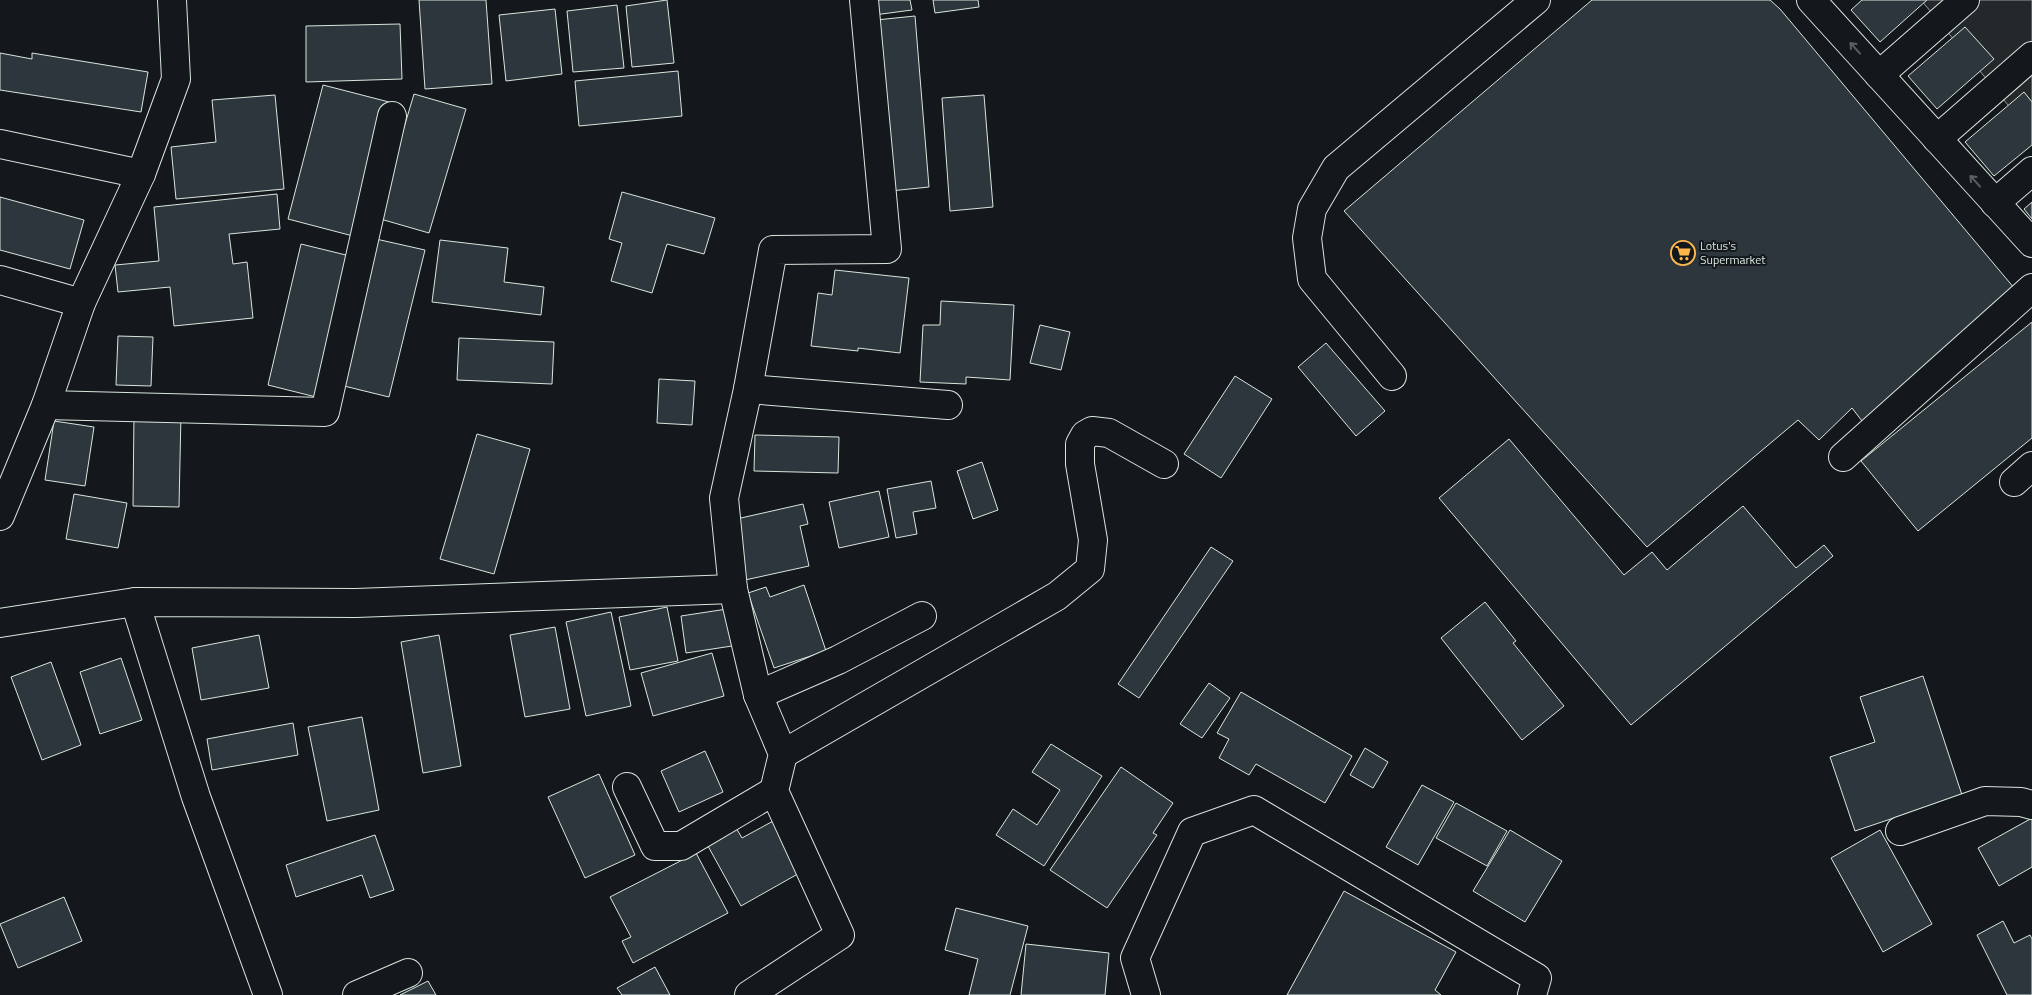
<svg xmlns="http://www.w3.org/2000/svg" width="2032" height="995" viewBox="0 0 2032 995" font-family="'Titillium Web',sans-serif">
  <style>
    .parking { fill: #24282b; stroke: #939e99 }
    .building { fill: #2c363c; stroke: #d8e6dc }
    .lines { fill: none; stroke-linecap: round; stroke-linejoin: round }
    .minor-casing { stroke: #d8e6dc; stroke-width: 30 }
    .minor { stroke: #14181c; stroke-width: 28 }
    .oneway { stroke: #59605f }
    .labels { text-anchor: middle; stroke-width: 4; stroke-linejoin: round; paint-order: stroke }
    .poi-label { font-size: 12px; fill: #d8e6dc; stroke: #14181c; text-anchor: start }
  </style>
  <rect width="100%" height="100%" fill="#14181c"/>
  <!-- parking -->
  <polygon class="parking" points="1921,0 2032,0 2032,134"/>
  <!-- building -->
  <g class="building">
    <polygon points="419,0 486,0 492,84 425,89"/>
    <polygon points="667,0 674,63 632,67 626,6"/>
    <polygon points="872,0 910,0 912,10 874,15"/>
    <polygon points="933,0 978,0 979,7 935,13"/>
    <polygon points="1592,0 1770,0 1780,9 2020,295 1869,430 1852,408 1819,440 1798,420 1647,547 1344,211"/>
    <polygon points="1862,0 1927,0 1880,42 1851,10"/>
    <polygon points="617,5 624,68 573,72 567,11"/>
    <polygon points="555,9 562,74 506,81 499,15"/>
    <polygon points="915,16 929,187 890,191 876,20"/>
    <polygon points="400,24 402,79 306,82 306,26"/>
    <polygon points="1965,27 1994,59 1937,109 1908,76"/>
    <polygon points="0,53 32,59 32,53 148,72 141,112 0,90"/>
    <polygon points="678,71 682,116 579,126 575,81"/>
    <polygon points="323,85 389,102 353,236 288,219"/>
    <polygon points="2024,92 2032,102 2032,145 1994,176 1965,142"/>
    <polygon points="414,94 466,109 429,233 377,218"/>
    <polygon points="275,95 284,189 176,199 171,147 216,142 212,100"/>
    <polygon points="984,95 993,207 950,211 942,98"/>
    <polygon points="622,192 715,218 704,254 667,244 652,293 611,281 622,243 609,239"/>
    <polygon points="277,194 280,229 229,234 233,264 247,262 253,318 174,326 170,287 118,292 115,265 159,261 154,207"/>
    <polygon points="0,197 84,220 70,269 0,250"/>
    <polygon points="2032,202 2032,219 2024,209"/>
    <polygon points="376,239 425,250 389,397 340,385"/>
    <polygon points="440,240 508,248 504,282 544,287 541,315 432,302"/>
    <polygon points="301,244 350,256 316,397 268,385"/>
    <polygon points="835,270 909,278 900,353 858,348 858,351 811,346 818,293 832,295"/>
    <polygon points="941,301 1014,305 1010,380 966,377 966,384 920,382 923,325 940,325"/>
    <polygon points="2032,322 2032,438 1918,531 1861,461"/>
    <polygon points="1040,325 1070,332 1061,370 1030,363"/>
    <polygon points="118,336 153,337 151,386 116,385"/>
    <polygon points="459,338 554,342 552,384 457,380"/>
    <polygon points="1326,343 1385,411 1356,436 1298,367"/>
    <polygon points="1235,376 1272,399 1221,478 1184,454"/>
    <polygon points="659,379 695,381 692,425 657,423"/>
    <polygon points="134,413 181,413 179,507 133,506"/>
    <polygon points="54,421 94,427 85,486 45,480"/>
    <polygon points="477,434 530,449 494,574 440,559"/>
    <polygon points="755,435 839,437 838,473 754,471"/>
    <polygon points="1509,439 1624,575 1652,552 1667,570 1743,506 1796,568 1824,545 1833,556 1631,725 1439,498"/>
    <polygon points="982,462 998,510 973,519 957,471"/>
    <polygon points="931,481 936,508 913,512 917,534 896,538 887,489"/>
    <polygon points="879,491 889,537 839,548 829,502"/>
    <polygon points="74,494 127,503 118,548 66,539"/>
    <polygon points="803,504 808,524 800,526 809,566 745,580 732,520"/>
    <polygon points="1211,547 1233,561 1139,698 1118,684"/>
    <polygon points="804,585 826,651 774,668 748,593 766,587 770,597"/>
    <polygon points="1485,602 1516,641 1513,643 1564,706 1522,740 1441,638"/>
    <polygon points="667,607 678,661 630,670 619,617"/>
    <polygon points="727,609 732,646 686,653 681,616"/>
    <polygon points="611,612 631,706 586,716 566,622"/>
    <polygon points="555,627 570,709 525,717 510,635"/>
    <polygon points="259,635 269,688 201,700 192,648"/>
    <polygon points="439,635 461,766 423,773 401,642"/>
    <polygon points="712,653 724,696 653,716 641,673"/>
    <polygon points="121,658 142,720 100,734 80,672"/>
    <polygon points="51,662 81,745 42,760 11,677"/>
    <polygon points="1923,676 1962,795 1855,831 1830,757 1875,742 1860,697"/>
    <polygon points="1209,683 1230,698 1202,738 1180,724"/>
    <polygon points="1241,692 1352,756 1325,803 1256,764 1249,775 1219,758 1229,739 1217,733"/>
    <polygon points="362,717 379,810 327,821 308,727"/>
    <polygon points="293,723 298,755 212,770 207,739"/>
    <polygon points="1051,744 1102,776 1044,866 996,835 1013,809 1037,825 1060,790 1032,772"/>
    <polygon points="1365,748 1388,762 1373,788 1350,775"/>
    <polygon points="705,751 723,792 679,812 661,771"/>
    <polygon points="1121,767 1173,803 1153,833 1157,835 1107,908 1050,870"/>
    <polygon points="599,774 635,855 585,878 548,797"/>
    <polygon points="1422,785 1454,802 1418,865 1386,847"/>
    <polygon points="1456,803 1507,831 1487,866 1436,838"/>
    <polygon points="2032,818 2032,867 1999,886 1978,848"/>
    <polygon points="775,820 803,871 741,906 703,837 732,821 742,838"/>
    <polygon points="1510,830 1562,861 1525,922 1473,891"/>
    <polygon points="1880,830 1932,924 1883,952 1831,858"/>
    <polygon points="375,835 394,890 370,898 362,875 296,897 286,865"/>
    <polygon points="696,853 728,913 633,963 622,941 631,937 610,897"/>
    <polygon points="1344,891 1456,952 1435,990 1441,995 1287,995"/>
    <polygon points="64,897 82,941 18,968 0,924"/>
    <polygon points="956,908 1028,926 1010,995 969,995 978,959 945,950"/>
    <polygon points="2003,921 2014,943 2030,935 2032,939 2032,995 2007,995 1977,935"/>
    <polygon points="1026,944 1109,953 1105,995 1021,995"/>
    <polygon points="655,967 670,995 622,995 617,988"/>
    <polygon points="428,981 436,995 400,995"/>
  </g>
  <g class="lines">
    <defs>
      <g id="minor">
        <polyline points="1811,0 2032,243"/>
        <polyline points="1879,75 1965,0"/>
        <polyline points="1937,139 2032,56"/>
        <polyline points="0,144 141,174"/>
        <polyline points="1995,203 2032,171"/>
        <polyline points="0,280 81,303"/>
        <polyline points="1392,376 1312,279 1307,238 1312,209 1336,168 1536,0"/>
        <polyline points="748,389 948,405"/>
        <polyline points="46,405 325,412 392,116"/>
        <polyline points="1843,457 2032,288"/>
        <polyline points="2014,482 2032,466"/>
        <polyline points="0,516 46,405 81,303 141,174 176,79 172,0"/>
        <polyline points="135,602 196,797 268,995"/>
        <polyline points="0,623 135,602 356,603 733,589"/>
        <polyline points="758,695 838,660 922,616"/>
        <polyline points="783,754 1057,596 1090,569 1093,540 1080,464 1080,444 1085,435 1092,431 1109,433 1164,464"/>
        <polyline points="627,787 655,846 681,846 774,791"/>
        <polyline points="1900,831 1985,801 2021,802 2032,805"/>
        <polyline points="357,995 408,973"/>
        <polyline points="749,995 840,935 774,791 783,754 758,695 733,589 724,498 748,389 773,250 887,249 864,0"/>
        <polyline points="1146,995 1135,958 1192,832 1254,810 1537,978 1532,995"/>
      </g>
    </defs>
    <!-- minor casing -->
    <use href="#minor" class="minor-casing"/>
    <!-- minor -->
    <use href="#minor" class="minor"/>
  </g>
  <!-- one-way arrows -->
  <defs><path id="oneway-shaft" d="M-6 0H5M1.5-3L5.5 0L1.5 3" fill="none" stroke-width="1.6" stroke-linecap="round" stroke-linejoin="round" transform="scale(1.25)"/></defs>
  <g class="oneway">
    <use href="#oneway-shaft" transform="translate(1855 48) rotate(-132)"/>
    <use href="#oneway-shaft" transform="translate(1975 181) rotate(-132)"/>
  </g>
  <!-- icons -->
  <defs>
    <symbol id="supermarket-ring" viewBox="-11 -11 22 22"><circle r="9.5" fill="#14181c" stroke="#ffb74d" stroke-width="1.5"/><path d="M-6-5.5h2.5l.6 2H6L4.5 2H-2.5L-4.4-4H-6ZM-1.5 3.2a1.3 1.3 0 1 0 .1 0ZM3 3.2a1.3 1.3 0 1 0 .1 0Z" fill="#ffb74d"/></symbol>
  </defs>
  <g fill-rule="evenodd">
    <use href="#supermarket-ring" x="1669" y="239" width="28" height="28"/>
  </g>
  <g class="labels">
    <!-- poi labels -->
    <g class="poi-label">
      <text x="1700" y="250">Lotus's<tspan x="1700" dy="14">Supermarket</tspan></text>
    </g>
  </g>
</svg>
